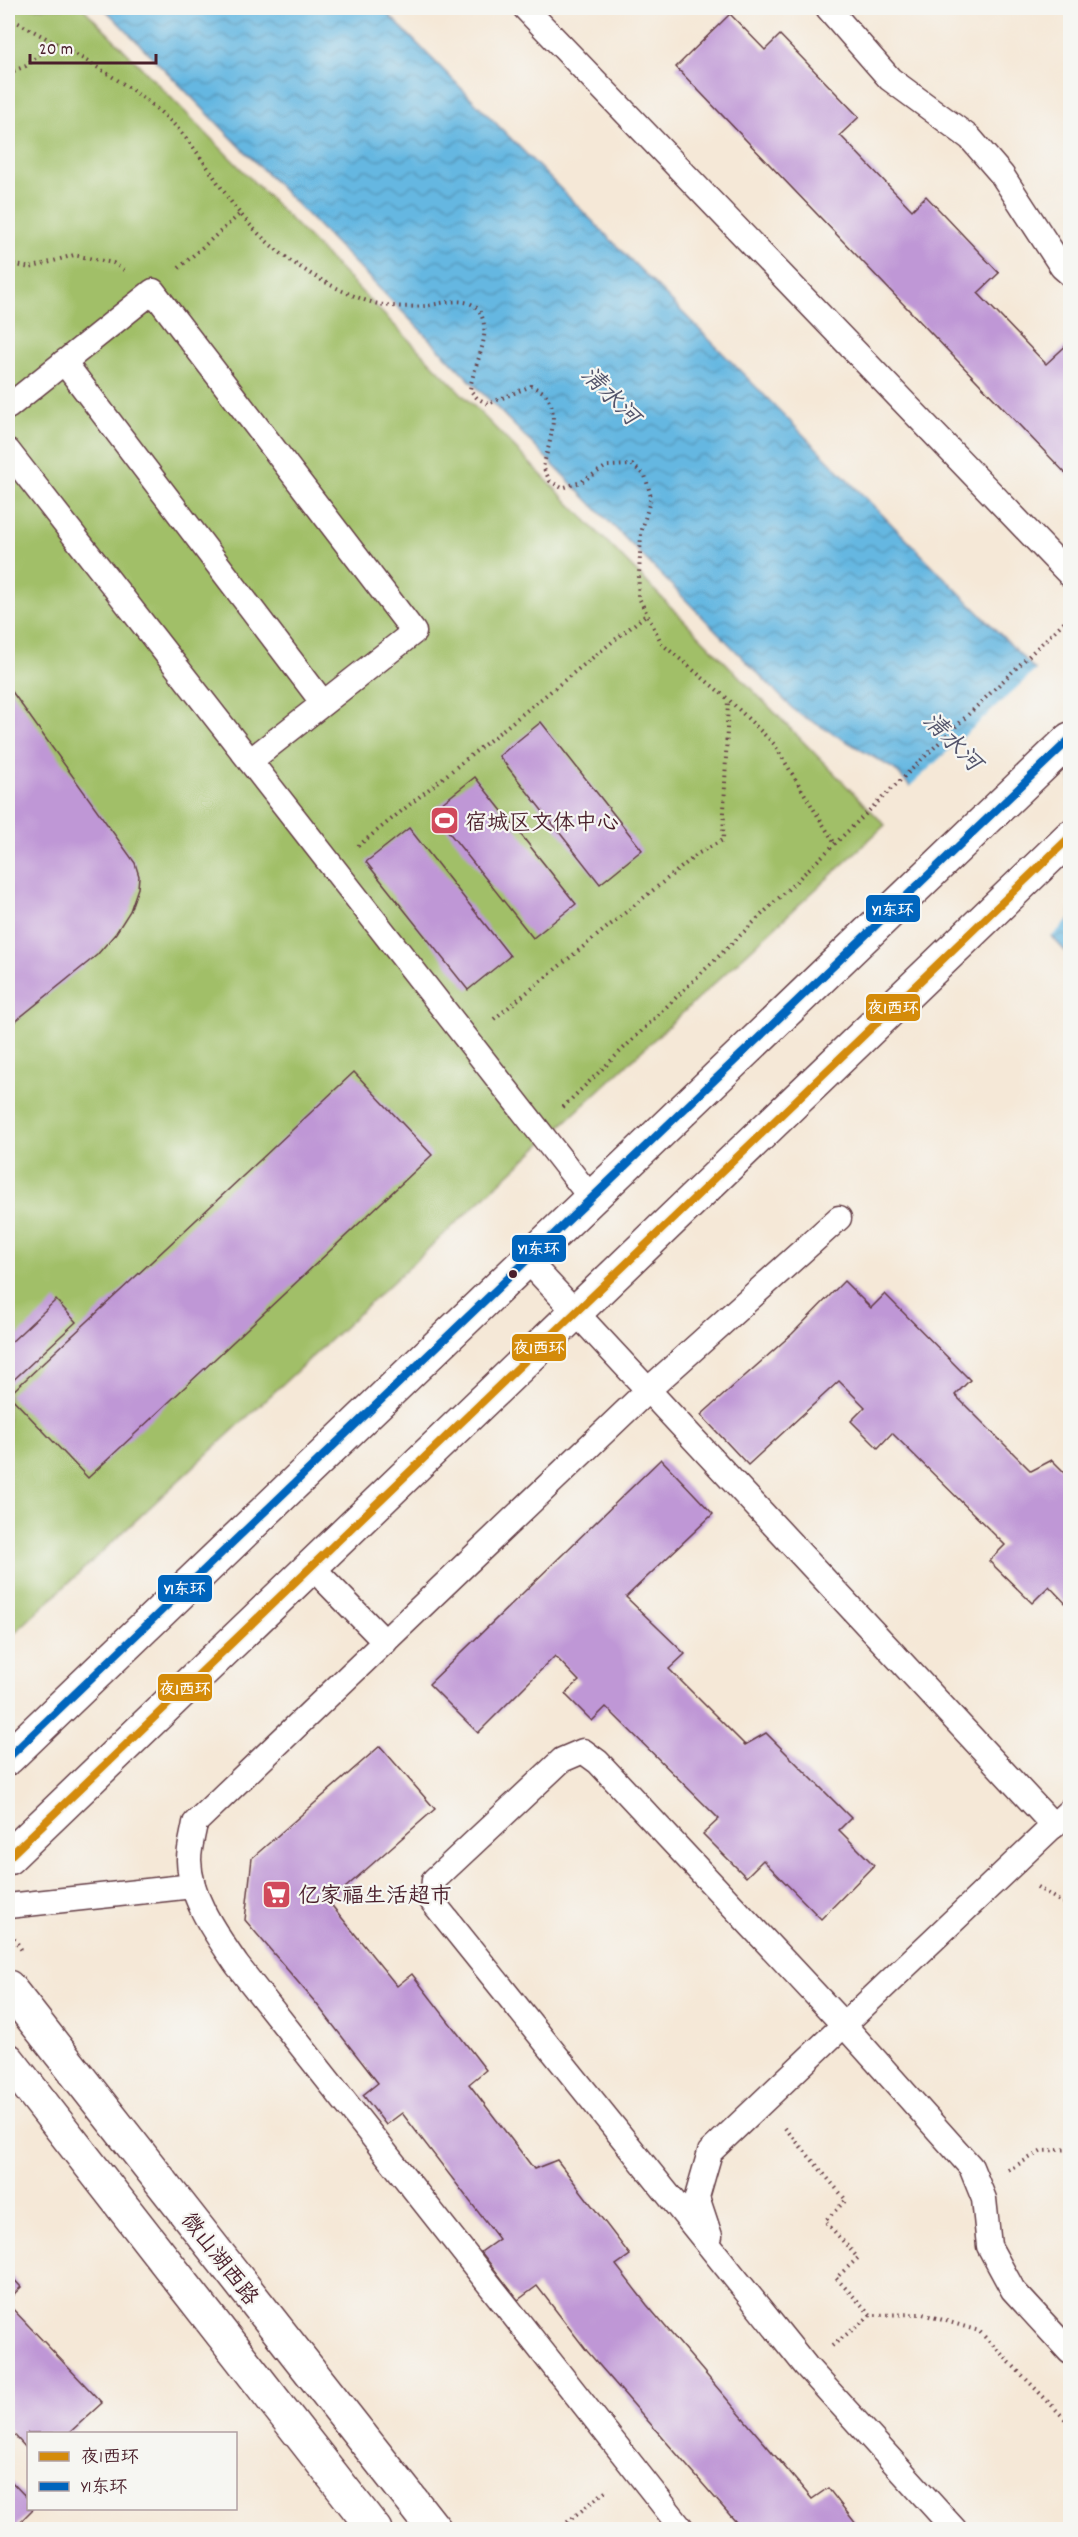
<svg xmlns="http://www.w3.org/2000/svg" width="1078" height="2537" viewBox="0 0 1078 2537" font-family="Dekko,'LXGW WenKai TC',sans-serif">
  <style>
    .pitch { fill: #a1bf67; stroke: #766f49; stroke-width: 1.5 }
    .water { fill: url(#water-waves); stroke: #586b86; stroke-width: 1.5 }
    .pier { fill: #f5e8d7 }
    .building { fill: #bf97d6 }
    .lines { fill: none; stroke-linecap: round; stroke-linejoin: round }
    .lane-casing { stroke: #643d45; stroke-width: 27 }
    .secondary-casing { stroke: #643d45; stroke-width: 36 }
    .path { stroke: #643d45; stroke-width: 4; stroke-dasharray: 1.5 4.5; stroke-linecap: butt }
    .lane { stroke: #fff; stroke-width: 24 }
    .secondary { stroke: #fff; stroke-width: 33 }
    .bus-1-casing { stroke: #f6f6f2; stroke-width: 12 }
    .bus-2-casing { stroke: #f6f6f2; stroke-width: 12 }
    .bus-1 { stroke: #d48b09; stroke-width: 8 }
    .bus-2 { stroke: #0065bd; stroke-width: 8 }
    .bus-dot { fill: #4a1f2b; stroke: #f6f6f2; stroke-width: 2 }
    .labels { text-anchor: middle; stroke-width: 4.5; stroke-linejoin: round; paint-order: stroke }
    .poi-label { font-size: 22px; fill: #4a1f2b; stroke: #f6f6f2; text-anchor: start }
    .street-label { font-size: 22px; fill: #4a1f2b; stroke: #f6f6f2 }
    .water-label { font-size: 24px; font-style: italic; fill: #53546b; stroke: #f6f6f2 }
    .line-badge { stroke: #f6f6f2; stroke-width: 2 }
    .badge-label { font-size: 16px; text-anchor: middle; font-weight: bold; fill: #fff }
  </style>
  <defs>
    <pattern id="water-waves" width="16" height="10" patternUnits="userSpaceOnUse" patternTransform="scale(1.5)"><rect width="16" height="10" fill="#65b7e1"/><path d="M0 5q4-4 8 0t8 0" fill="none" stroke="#5594b7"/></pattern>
  </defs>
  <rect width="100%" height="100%" fill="#f6f6f2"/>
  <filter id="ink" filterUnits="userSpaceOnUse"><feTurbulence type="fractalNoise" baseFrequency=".0167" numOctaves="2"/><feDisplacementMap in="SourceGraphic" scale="12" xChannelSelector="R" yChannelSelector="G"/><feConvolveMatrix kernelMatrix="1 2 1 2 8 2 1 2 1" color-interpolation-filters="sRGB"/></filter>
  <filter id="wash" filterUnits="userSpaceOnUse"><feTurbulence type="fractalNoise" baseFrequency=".008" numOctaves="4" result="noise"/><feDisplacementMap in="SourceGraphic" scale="24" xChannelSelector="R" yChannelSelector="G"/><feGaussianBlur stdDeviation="1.35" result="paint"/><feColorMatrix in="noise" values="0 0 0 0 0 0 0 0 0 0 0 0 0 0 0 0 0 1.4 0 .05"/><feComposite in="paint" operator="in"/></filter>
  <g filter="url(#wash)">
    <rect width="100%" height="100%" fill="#f5e8d7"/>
    <!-- pitch -->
    <polygon class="pitch" points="8,8 83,8 885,825 8,1639"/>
    <!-- water -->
    <polygon class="water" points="104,8 382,8 1070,705 1070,956 894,769 796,712"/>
    <!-- pier -->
    <polygon class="pier" points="1038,668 1070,701 1070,919 1050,938 908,788"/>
    <g id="blocks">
      <!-- building -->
      <g class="building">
        <polygon points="730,14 765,50 780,35 859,117 840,135 912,210 926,196 999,273 978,293 1046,364 1070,342 1070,478 676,67"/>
        <polygon points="8,686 135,863 139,876 138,888 130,911 116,933 97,955 8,1027"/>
        <polygon points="541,722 642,850 600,884 499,756"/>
        <polygon points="475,777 576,904 533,938 432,811"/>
        <polygon points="409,828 510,956 468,990 366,862"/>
        <polygon points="354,1072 432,1155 88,1478 9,1395"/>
        <polygon points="844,1281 871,1308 885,1294 970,1380 955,1395 1031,1471 1052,1460 1070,1478 1070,1608 1049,1586 1032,1603 989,1561 1005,1545 892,1433 878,1448 851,1421 865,1407 839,1381 748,1465 701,1415 792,1334"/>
        <polygon points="56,1300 76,1322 8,1385 8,1345"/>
        <polygon points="661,1459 713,1514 626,1597 685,1654 669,1669 745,1745 766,1733 851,1818 839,1830 874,1865 821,1919 763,1860 746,1877 703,1834 719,1819 606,1707 592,1721 565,1694 579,1681 555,1656 478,1733 429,1684"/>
        <polygon points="380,1746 435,1809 329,1902 397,1986 412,1974 486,2070 469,2084 534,2169 557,2160 630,2255 616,2265 647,2305 812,2499 828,2488 860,2529 742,2529 587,2351 537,2286 518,2300 481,2252 499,2239 402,2113 386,2125 363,2095 378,2083 315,2002 245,1920 252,1858"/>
        <polygon points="8,2273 21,2287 8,2300"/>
        <polygon points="8,2304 102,2403 69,2433 28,2433 28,2450 8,2428"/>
        <polygon points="8,2478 28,2499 28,2508 34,2508 13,2529 8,2529"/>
      </g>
    </g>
  </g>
  <g filter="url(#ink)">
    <use href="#blocks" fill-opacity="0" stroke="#643d45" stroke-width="1.5"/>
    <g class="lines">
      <defs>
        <g id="lane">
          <polyline points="525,8 1070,575"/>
          <polyline points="828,8 890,79 970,138 1002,175 1062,267 1070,274"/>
          <polyline points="64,362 323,703"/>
          <polyline points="8,407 153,291 414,632 250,761"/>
          <polyline points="8,451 591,1198"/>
          <polyline points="527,1260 1054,1826"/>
          <polyline points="311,1566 385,1642"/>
          <polyline points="8,1906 193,1886"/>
          <polyline points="710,2236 697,2197 710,2152 1070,1810"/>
          <path d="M683,2530L237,1965C216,1934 190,1899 189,1860C189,1848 193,1835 195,1823L648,1390L839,1218"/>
          <polyline points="955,2530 806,2366 432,1901 434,1880 562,1760 583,1751 598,1762 844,2025 971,2167 984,2199 989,2246 1013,2290 1070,2352"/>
        </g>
        <g id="secondary">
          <polyline points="8,1758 1070,739"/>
          <polyline points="8,1858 1070,837"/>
          <polyline points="8,1987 435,2530"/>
          <polyline points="8,2060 375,2530"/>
        </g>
      </defs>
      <!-- lane casing -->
      <use href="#lane" class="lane-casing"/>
      <!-- secondary casing -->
      <use href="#secondary" class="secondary-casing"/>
      <!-- path -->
      <g class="path">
        <path d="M8,17C61,47 119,75 165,116C194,142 212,176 234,206C252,229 273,249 297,265C317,279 360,302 384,305C396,307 412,307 425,306C445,303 476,292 483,320C489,343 473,366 470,390L477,398L488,404L531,386C535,388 541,390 544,393C562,410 548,448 543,467L550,481L562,488L581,482L607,466L632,465L645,475L651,497L641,533L638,596L662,644L728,699L774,744L835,844"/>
        <polyline points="8,73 26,66 53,43"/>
        <polyline points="8,263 30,268 74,255 113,263 124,270"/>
        <polyline points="179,268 240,214"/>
        <polyline points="358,846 647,614"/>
        <polyline points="494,1019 699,853 723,840 728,700"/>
        <polyline points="563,1107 1070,616"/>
        <polyline points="1037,1887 1061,1902 1070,1904"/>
        <polyline points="14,1938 23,1952"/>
        <polyline points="785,2128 846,2200 825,2221 858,2258 836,2278 871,2315"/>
        <polyline points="1008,2170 1042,2151 1070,2149"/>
        <polyline points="832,2346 871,2315 923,2314 979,2331 1070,2424"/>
        <polyline points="558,2530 609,2488"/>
      </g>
      <!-- lane -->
      <use href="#lane" class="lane"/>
      <!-- secondary -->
      <use href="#secondary" class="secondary"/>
      <defs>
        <polyline id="bus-1" points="8,1858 1070,837"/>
        <polyline id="bus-2" points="8,1758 1070,739"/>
      </defs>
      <!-- bus-1 casing -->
      <use href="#bus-1" class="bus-1-casing"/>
      <!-- bus-2 casing -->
      <use href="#bus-2" class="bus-2-casing"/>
      <!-- bus-1 -->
      <use href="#bus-1" class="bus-1"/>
      <!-- bus-2 -->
      <use href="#bus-2" class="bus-2"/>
    </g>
  </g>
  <!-- icons -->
  <defs>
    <symbol id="stadium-square" viewBox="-11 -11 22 22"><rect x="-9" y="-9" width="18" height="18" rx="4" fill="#d1495b" stroke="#f6f6f2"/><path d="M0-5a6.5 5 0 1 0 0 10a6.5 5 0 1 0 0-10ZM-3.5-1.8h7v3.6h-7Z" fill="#fff"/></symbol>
    <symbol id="supermarket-square" viewBox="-11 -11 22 22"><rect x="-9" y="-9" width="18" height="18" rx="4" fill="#d1495b" stroke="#f6f6f2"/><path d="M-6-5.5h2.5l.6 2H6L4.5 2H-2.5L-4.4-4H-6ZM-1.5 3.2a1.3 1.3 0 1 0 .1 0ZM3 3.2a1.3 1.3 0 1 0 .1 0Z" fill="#fff"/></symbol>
  </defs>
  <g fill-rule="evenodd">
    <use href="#stadium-square" x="428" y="804" width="33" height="33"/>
    <use href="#supermarket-square" x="260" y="1878" width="33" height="33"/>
  </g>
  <!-- markers -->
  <circle class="bus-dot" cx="513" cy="1274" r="5"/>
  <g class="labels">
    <!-- poi labels -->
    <g class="poi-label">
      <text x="465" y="829">宿城区文体中心</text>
      <text x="298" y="1902">亿家福生活超市</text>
    </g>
    <!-- street labels -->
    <g class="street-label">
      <text transform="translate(221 2258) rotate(52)" y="8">微山湖西路</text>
    </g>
    <!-- water labels -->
    <g class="water-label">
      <text transform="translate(611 395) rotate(45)" y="8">清水河</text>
      <text transform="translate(953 741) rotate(45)" y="8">清水河</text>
    </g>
  </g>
  <g class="line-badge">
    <rect x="865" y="894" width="56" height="29" rx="6" fill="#0065bd"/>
    <rect x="865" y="993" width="56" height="29" rx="6" fill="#d48b09"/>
    <rect x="511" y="1234" width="56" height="29" rx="6" fill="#0065bd"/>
    <rect x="511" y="1333" width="56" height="29" rx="6" fill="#d48b09"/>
    <rect x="157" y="1574" width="56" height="29" rx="6" fill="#0065bd"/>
    <rect x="157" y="1673" width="56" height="29" rx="6" fill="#d48b09"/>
  </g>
  <g class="badge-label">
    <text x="893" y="915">Y1东环</text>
    <text x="893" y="1013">夜1西环</text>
    <text x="539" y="1254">Y1东环</text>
    <text x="539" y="1353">夜1西环</text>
    <text x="185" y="1594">Y1东环</text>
    <text x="185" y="1694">夜1西环</text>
  </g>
  <!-- margin -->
  <rect width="1078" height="2537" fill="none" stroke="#f6f6f2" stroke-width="30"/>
  <!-- legend -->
  <rect x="27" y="2432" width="210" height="78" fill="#f6f6f2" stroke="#b1a0a2" stroke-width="1.5"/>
  <rect x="39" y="2452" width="30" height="9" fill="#d48b09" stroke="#b1a0a2" stroke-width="1.5"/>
  <text x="81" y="2462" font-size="18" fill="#4a1f2b">夜1西环</text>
  <rect x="39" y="2482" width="30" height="9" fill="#0065bd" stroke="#b1a0a2" stroke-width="1.5"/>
  <text x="81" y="2492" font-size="18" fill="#4a1f2b">Y1东环</text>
  <!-- scale -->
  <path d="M30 54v9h126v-9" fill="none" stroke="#4a1f2b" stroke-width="3"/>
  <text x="39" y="54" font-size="18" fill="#4a1f2b" stroke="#f6f6f2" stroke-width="4.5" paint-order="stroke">20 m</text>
</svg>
